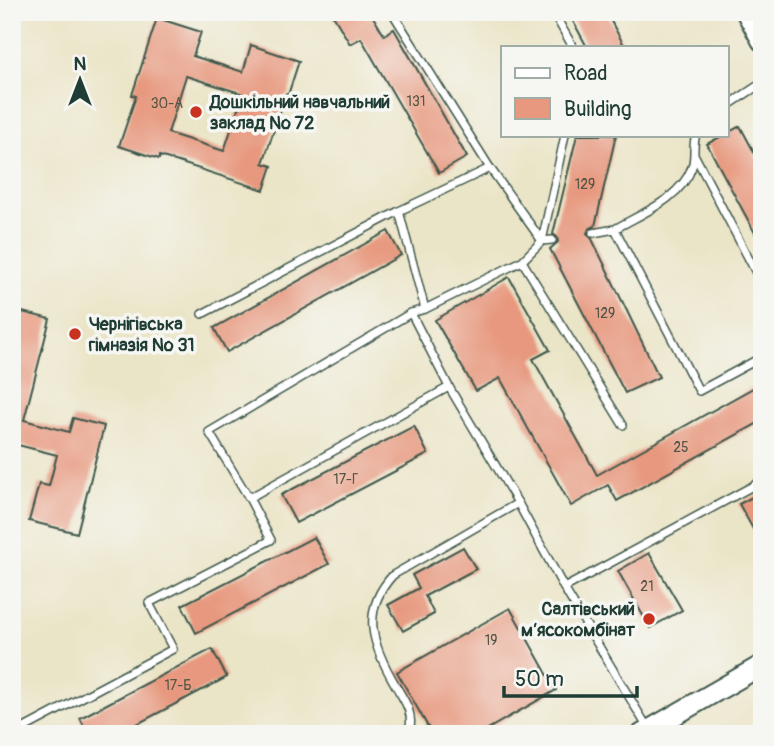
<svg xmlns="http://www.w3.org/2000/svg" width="774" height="746" viewBox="0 0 774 746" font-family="Pangolin,sans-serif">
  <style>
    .building { fill: #e7987e; fill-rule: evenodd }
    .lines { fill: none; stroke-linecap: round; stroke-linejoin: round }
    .service-casing { stroke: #3e564a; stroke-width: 10 }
    .tertiary-casing { stroke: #3e564a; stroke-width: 23 }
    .service { stroke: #fff; stroke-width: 7 }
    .tertiary { stroke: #fff; stroke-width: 19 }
    .poi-dot { fill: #c8321e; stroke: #f6f6f2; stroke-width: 2.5 }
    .labels { text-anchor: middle; stroke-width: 7; stroke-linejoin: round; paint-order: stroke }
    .number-label { font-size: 14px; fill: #515446 }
    .poi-label { font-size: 18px; font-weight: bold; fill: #1f3d34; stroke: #f6f6f2; text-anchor: start }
  </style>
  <rect width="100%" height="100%" fill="#f6f6f2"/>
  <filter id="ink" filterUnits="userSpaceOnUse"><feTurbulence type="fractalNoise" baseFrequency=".0143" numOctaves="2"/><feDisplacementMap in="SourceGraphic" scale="14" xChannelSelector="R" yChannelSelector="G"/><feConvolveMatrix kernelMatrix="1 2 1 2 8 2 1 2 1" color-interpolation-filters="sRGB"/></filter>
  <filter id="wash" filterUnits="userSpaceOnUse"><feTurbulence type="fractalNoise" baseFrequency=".00686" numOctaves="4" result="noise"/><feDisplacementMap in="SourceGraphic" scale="28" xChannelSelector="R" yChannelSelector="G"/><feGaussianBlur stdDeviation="1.57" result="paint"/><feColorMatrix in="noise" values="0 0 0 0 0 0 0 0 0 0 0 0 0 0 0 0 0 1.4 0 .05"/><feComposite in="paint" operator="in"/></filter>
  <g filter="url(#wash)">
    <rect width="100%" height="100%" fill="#ebe5c8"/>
    <g id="blocks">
      <!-- building -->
      <g class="building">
        <polygon points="331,12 370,12 384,35 394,29 467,157 439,173 361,38 350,44"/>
        <polygon points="568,12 606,12 625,47 587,47"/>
        <path d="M157,18L201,32L193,56L243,72L251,45L299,61L288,95L286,94L263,163L272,166L264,190L160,156L159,159L119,146L136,96L132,95ZM186,76L243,94L224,151L168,133Z"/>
        <polygon points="740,126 762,167 762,246 707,144"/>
        <polygon points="577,135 616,135 595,226 589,229 587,233 592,239 659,377 625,393 550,249 558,242 557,237 553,234"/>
        <polygon points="388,231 401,255 227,352 214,328"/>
        <polygon points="509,277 550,350 533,359 597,475 762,383 762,421 617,501 608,485 571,506 500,378 476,391 435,320"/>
        <polygon points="18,311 50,319 24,420 69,432 73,418 104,426 77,533 29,521 39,484 49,486 57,455 18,445 12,446 12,333"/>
        <polygon points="414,426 428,454 296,523 281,495"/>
        <polygon points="762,492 762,545 739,504"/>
        <polygon points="314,537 329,564 196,633 182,605"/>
        <polygon points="463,547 476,569 425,596 434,614 403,631 388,605 419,588 412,575"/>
        <polygon points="649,553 682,610 650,628 618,571"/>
        <polygon points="510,608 556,690 479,734 432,734 397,672"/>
        <polygon points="212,649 227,677 118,734 88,734 80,718"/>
      </g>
    </g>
  </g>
  <g filter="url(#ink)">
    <use href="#blocks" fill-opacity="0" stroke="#3e564a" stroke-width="2"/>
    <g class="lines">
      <defs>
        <g id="service">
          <polyline points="553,12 573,47"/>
          <polyline points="727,106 762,83"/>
          <path d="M696,135C692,145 696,156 692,167C681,199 642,213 615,229L699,391L762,357"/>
          <polyline points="695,156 762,284"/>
          <polyline points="490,168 542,241 552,240"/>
          <polyline points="399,211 425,309"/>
          <polyline points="593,233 615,229"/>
          <polyline points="522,261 542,241 565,135"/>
          <polyline points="202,314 399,211 490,168 392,12"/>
          <polyline points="623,425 522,261 425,309 411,313 449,387 518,503 564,588 649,730"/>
          <polyline points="249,498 209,432 411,313"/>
          <polyline points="564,588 762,481"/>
          <polyline points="15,733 173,649 149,603 271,540 249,498 449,387"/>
          <path d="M398,734L410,727C413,711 403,699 396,686C373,647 359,612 393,575L518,503"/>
        </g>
        <g id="tertiary">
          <polyline points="746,12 762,41"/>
          <polyline points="642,734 762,665"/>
        </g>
      </defs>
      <!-- service casing -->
      <use href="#service" class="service-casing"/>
      <!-- tertiary casing -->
      <use href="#tertiary" class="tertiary-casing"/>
      <!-- service -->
      <use href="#service" class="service"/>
      <!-- tertiary -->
      <use href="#tertiary" class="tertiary"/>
    </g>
  </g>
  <!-- markers -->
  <g class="poi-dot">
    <circle cx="196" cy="112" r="7"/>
    <circle cx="75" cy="334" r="7"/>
    <circle cx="649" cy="619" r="7"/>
  </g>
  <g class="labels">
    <!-- number labels -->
    <g class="number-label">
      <text x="416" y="106">131</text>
      <text x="167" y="108">30-А</text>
      <text x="585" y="189">129</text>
      <text x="605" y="318">129</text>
      <text x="681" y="452">25</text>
      <text x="346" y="484">17-Г</text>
      <text x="647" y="591">21</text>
      <text x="491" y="645">19</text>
      <text x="178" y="690">17-Б</text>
    </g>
    <!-- poi labels -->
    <g class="poi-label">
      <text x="210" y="108">Дошкільний навчальний<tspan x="210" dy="21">заклад № 72</tspan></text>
      <text x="89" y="330">Чернігівська<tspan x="89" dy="21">гімназія № 31</tspan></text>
      <text x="635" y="615" text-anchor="end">Салтівський<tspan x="635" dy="21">мʼясокомбінат</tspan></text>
    </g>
  </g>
  <!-- margin -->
  <rect width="774" height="746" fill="none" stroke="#f6f6f2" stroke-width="42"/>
  <!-- legend -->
  <rect x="501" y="46" width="228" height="91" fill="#f6f6f2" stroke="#a0aca6" stroke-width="2"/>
  <rect x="515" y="68" width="35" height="10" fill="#ffffff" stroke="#a0aca6" stroke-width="2"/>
  <text x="564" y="80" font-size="21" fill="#1f3d34">Road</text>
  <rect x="515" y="98" width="35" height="21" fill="#e7987e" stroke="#a0aca6" stroke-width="2"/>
  <text x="564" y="116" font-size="21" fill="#1f3d34">Building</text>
  <!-- north arrow -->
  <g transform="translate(80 80)" stroke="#f6f6f2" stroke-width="5" paint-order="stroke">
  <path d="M0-5L12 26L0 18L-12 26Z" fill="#1f3d34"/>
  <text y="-10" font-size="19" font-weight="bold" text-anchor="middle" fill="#1f3d34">N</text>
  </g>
  <!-- scale -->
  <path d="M504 686v10h133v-10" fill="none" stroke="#1f3d34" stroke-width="3.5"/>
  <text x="515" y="686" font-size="21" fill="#1f3d34" stroke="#f6f6f2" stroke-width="5" paint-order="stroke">50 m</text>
</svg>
